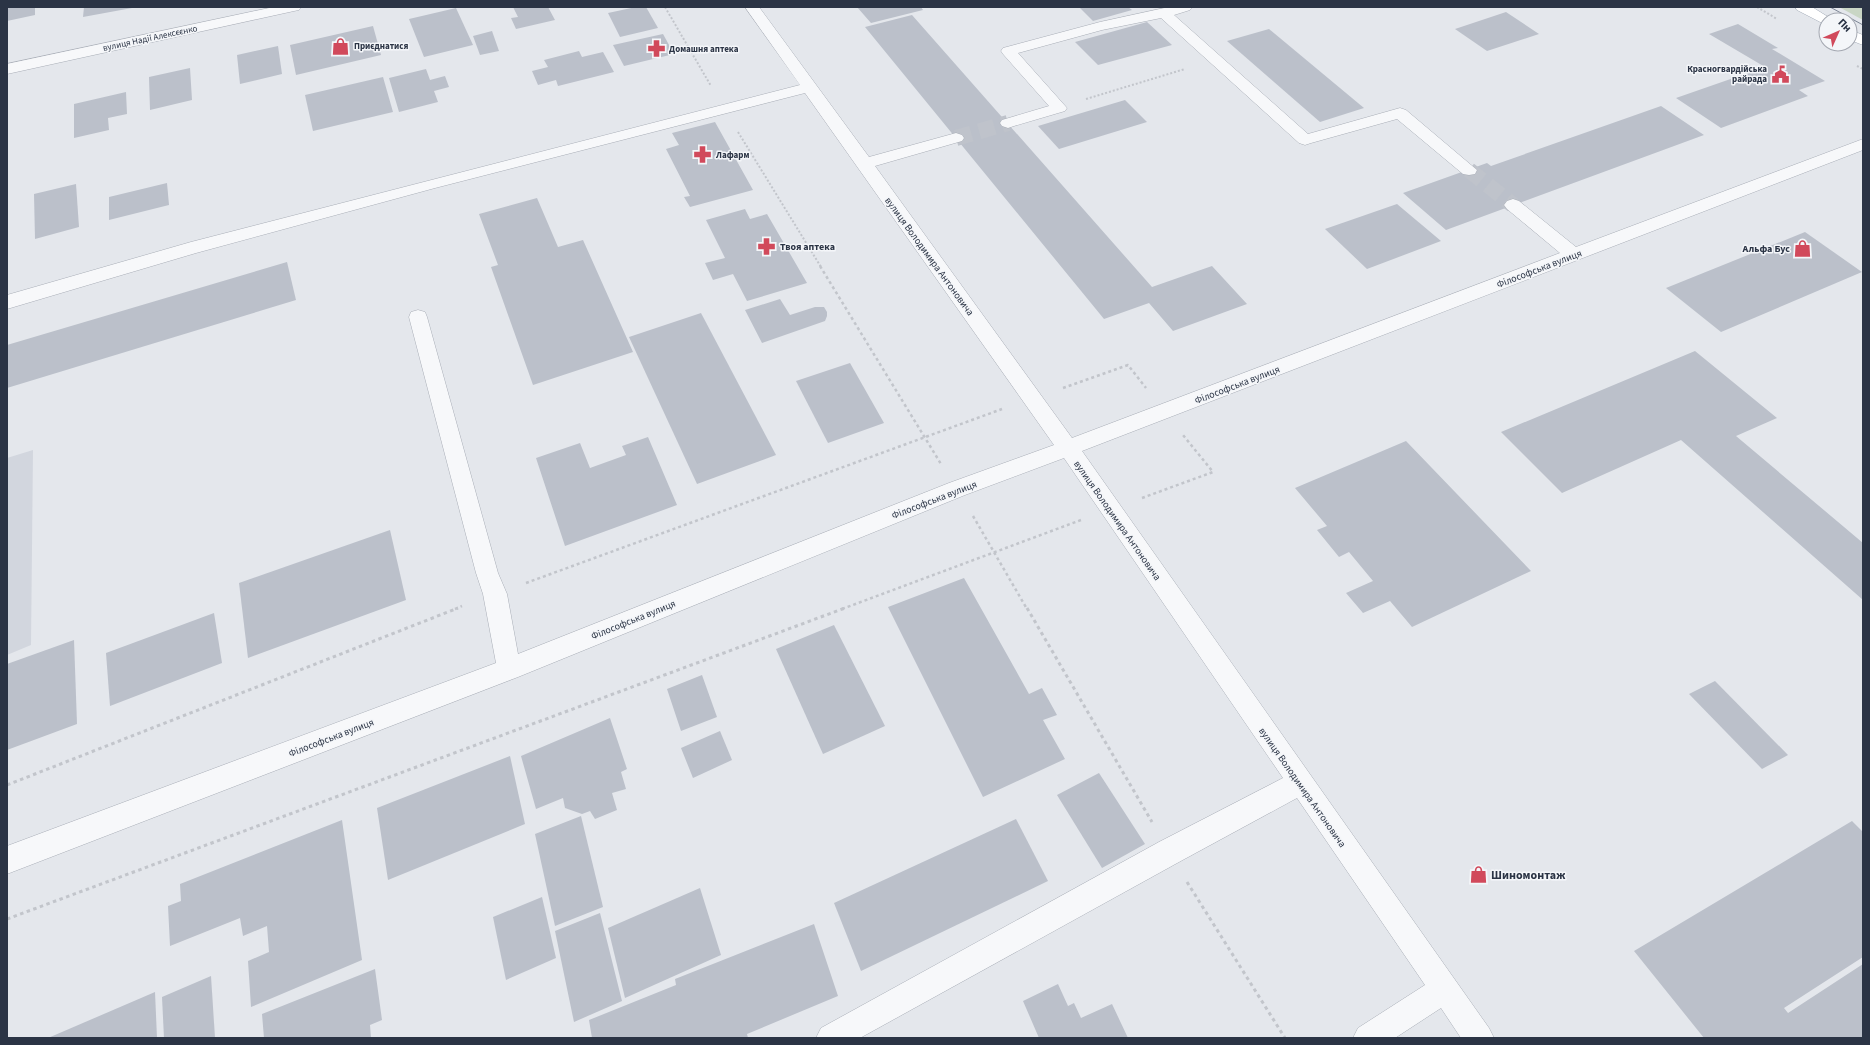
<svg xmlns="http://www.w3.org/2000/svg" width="1870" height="1045" viewBox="0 0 1870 1045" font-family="'Source Sans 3',sans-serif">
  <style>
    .built { fill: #d2d6de }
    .green { fill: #c9d6c5 }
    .building { fill: #bbc0ca }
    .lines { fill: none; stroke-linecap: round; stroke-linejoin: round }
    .minor-tunnel { stroke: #bfc3cb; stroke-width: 16; stroke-dasharray: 16 8; stroke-linecap: butt }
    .minor-casing { stroke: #a9aeb7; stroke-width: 1 }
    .major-casing { stroke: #a3abb8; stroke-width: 1 }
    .path-far2 { stroke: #c2c5cb; stroke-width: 2; stroke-dasharray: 2 2; stroke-linecap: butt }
    .path-far1 { stroke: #c2c5cb; stroke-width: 2.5; stroke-dasharray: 3 3; stroke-linecap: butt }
    .path { stroke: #c2c5cb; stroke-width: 3; stroke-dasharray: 3.5 3.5; stroke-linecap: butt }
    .minor { fill: #f7f8fa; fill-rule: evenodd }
    .major { fill: #fff; fill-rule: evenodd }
    .tram { stroke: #7d8696; stroke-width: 1 }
    .labels { text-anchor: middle; stroke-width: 3; stroke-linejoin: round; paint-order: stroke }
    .far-street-label { font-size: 9px; fill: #2b3445; stroke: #f4f6f9 }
    .far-poi-label { font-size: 9px; font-weight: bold; fill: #2b3445; stroke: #f4f6f9; text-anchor: start }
    .poi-label { font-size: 10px; font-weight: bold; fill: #2b3445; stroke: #f4f6f9; text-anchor: start }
    .street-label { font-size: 10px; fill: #2b3445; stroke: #f4f6f9 }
    .near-poi-label { font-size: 12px; font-weight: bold; fill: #2b3445; stroke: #f4f6f9; text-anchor: start }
  </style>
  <rect width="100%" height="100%" fill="#e4e7ec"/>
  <!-- built -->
  <polygon class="built" points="33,450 31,645 7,655 7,458"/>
  <!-- green -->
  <polygon class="green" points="1839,7 1863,7 1863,20"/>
  <!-- building -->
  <g class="building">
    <polygon points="7,7 35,7 35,15 7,21"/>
    <polygon points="84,7 131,7 132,8 83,17"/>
    <polygon points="513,7 548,7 555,20 516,29 511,18 518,17"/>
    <polygon points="636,7 646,7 658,28 620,37 608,13"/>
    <polygon points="857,7 921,7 923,10 871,23"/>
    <polygon points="1079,7 1128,7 1132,10 1093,21"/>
    <polygon points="456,8 473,45 424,57 409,19"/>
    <polygon points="1506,12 1539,34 1487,51 1455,29"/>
    <polygon points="912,15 1152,287 1212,266 1247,304 1173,331 1149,303 1104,319 865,27"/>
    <polygon points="1147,22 1172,45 1098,65 1075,42"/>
    <polygon points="1738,24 1778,48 1772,49 1825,81 1799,90 1808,96 1721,128 1676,98 1765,67 1709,34"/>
    <polygon points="373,26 381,55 296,75 290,45"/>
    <polygon points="1269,29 1364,108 1320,122 1227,41"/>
    <polygon points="492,31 499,51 480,55 473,36"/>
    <polygon points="663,34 674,54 624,66 613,45"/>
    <polygon points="278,46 282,74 240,84 237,55"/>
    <polygon points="579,51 582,57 603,52 614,72 558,86 556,80 538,85 532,71 548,67 544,60"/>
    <polygon points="190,68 192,100 150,110 149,77"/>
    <polygon points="426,69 430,80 445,76 449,87 434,91 438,102 399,112 389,78"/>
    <polygon points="383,77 393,112 313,131 305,95"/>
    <polygon points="126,92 127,114 108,118 109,130 74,138 74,104"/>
    <polygon points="1125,100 1147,122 1059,149 1038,126"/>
    <polygon points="1661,106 1704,135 1446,230 1403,193 1487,163 1491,166"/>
    <polygon points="715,122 753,190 690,207 684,197 690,196 666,149 679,145 672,133"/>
    <polygon points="167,183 169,205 109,220 109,197"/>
    <polygon points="76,184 79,227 35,239 34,194"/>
    <polygon points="537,198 558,247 583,240 633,352 533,385 491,267 498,265 479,214"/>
    <polygon points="1397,204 1441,241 1367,269 1325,229"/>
    <polygon points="745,209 750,219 767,214 807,283 747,301 733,274 713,280 705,263 725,258 706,220"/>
    <polygon points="1805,232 1862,272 1721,332 1666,288"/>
    <polygon points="287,262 296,300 7,388 7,345"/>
    <polygon points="780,299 790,315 815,307 824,307 827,312 827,316 825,321 762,343 745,310"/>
    <polygon points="701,313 776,455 697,484 629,337"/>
    <polygon points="1695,351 1777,418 1736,436 1863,543 1863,600 1681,440 1562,493 1501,432"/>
    <polygon points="850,363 884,423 828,443 796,381"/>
    <polygon points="648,437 677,505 565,546 536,458 580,443 590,468 626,455 622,446"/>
    <polygon points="1406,441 1531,571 1412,627 1390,601 1363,613 1346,593 1373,581 1349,552 1339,557 1317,530 1327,526 1295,488"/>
    <polygon points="390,530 406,600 248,658 239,583"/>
    <polygon points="964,578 1029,694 1042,688 1057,715 1043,720 1065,759 983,797 888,607"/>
    <polygon points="214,613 222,663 110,706 106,653"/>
    <polygon points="834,625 885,726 823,754 776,649"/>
    <polygon points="74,640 77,724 7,750 7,664"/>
    <polygon points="702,675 717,717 681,731 667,689"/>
    <polygon points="1715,681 1788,755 1762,769 1689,694"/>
    <polygon points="610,718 627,769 621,772 626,789 612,793 617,810 595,819 590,811 582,814 565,808 563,798 536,809 521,756"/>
    <polygon points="720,731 732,760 693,778 681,748"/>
    <polygon points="510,756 525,824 388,880 377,808"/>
    <polygon points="1099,773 1145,844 1102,868 1057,795"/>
    <polygon points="581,816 603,907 555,926 535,834"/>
    <polygon points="1016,819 1048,881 861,971 834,903"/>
    <polygon points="342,820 362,960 251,1007 248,961 269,952 267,926 243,936 240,918 170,946 168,906 181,901 180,884"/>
    <polygon points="1852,821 1863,832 1863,957 1784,1008 1788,1013 1863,964 1863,1038 1704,1038 1634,951"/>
    <polygon points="700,888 721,955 625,998 608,928"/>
    <polygon points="542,897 556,958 506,980 493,917"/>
    <polygon points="600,913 622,1001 574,1022 555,931"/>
    <polygon points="814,924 838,996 747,1034 748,1038 592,1038 589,1020 676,985 675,979"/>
    <polygon points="375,969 382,1020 370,1025 371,1038 264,1038 262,1014"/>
    <polygon points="211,976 215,1038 164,1038 162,997"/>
    <polygon points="1058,984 1068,1006 1074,1003 1081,1018 1112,1004 1128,1038 1039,1038 1023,1001"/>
    <polygon points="155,992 157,1038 48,1038"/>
  </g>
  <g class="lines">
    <!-- minor-tunnel -->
    <g class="minor-tunnel">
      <polyline points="956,138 1008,123"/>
      <polyline points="1469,170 1513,205"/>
    </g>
    <defs>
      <g id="minor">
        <polygon points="274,7 301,7 299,10 294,11 7,74 7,64"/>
        <polygon points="745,7 759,7 869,157 956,133 962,135 964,138 962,141 875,166 1072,438 1560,253 1507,209 1504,205 1507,201 1513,199 1519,201 1576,247 1863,139 1863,150 1082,451 1489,1028 1494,1038 1461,1038 1441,1008 1395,1038 1353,1038 1358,1028 1425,985 1297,798 1179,862 860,1038 816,1038 821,1028 1159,842 1283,778 1064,458 965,495 518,677 7,874 7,846 496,663 483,594 476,573 409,317 411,312 418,310 425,312 427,317 498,573 507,594 518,654 949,483 1054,445 805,93 435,188 196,253 7,309 7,295 191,242 800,85"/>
        <polygon points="1169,7 1192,7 1190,10 1174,15 1308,134 1400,108 1406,110 1477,170 1475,174 1469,175 1463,174 1397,119 1311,143 1305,145 1299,143 1161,18 1102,30 1018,53 1067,108 1065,111 1014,126 1008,128 1002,126 1000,123 1002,120 1049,106 1003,54 1001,51 1003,48 1100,22"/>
      </g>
      <g id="major">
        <polygon points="1795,7 1812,7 1833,20 1826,20 1826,25 1797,10"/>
        <polygon points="1850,30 1863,35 1863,45 1850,40"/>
      </g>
    </defs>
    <!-- minor casing -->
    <use href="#minor" class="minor-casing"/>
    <!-- major casing -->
    <use href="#major" class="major-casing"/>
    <!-- path-far2 -->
    <g class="path-far2">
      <polyline points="665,7 711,86"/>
      <polyline points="1757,7 1777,19"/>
      <polyline points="1857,66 1863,69"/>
      <polyline points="1086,99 1185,69"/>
      <polyline points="738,132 821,267"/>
    </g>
    <!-- path-far1 -->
    <g class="path-far1">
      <polyline points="820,266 941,464"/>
      <polyline points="1063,388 1128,365 1146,388"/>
      <polyline points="1142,498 1213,472 1183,435"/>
      <polyline points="973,516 1027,609"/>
      <polyline points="526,583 1002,409"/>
      <polyline points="455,609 462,606"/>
      <polyline points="842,609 1081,520"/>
    </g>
    <!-- path -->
    <g class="path">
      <polyline points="1027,608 1152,822"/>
      <polyline points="7,785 458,608"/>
      <polyline points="1187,882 1285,1038"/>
      <polyline points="7,919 845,608"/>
    </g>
    <!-- minor -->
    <use href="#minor" class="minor"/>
    <!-- major -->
    <use href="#major" class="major"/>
    <!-- tram -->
    <polyline class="tram" points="1830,7 1863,25"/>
  </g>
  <!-- icons -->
  <defs>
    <symbol id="shop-bare" viewBox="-9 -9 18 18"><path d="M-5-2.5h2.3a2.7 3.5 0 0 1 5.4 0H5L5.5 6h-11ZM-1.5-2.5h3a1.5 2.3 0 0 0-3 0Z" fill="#d1495b" stroke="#f4f6f9" stroke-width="2.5" paint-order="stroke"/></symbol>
    <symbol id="pharmacy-bare" viewBox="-9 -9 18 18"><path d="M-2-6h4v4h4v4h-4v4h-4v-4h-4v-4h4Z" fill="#d1495b" stroke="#f4f6f9" stroke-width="2.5" paint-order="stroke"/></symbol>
    <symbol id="civic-bare" viewBox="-9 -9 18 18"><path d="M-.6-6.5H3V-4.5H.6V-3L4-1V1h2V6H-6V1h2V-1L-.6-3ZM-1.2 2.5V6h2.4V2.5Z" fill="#d1495b" stroke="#f4f6f9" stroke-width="2.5" paint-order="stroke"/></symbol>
  </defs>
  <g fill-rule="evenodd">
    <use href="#shop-bare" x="328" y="34" width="25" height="25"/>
    <use href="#pharmacy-bare" x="644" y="36" width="25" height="25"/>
    <use href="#civic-bare" x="1768" y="62" width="25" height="25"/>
    <use href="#pharmacy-bare" x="690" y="142" width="25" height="25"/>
    <use href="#pharmacy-bare" x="754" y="234" width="25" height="25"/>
    <use href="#shop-bare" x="1790" y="236" width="25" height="25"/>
    <use href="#shop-bare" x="1466" y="862" width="25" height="25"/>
  </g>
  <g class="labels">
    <!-- far-street labels -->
    <g class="far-street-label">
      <text transform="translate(150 38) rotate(-12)" y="3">вулиця Надії Алексєєнко</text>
    </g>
    <!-- far-poi labels -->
    <g class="far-poi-label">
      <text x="354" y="49">Приєднатися</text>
      <text x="669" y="52">Домашня аптека</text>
      <text x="1767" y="72" text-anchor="end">Красногвардійська<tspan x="1767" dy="10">райрада</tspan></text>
      <text x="716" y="158">Лафарм</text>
    </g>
    <!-- poi labels -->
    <g class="poi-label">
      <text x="780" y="250">Твоя аптека</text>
      <text x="1790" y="252" text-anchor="end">Альфа Бус</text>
    </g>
    <!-- street labels -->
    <g class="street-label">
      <text transform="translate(930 256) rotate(54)" y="4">вулиця Володимира Антоновича</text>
      <text transform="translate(1539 268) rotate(-21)" y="4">Філософська вулиця</text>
      <text transform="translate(1237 384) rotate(-21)" y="4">Філософська вулиця</text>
      <text transform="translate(934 499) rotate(-21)" y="4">Філософська вулиця</text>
      <text transform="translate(1118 520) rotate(55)" y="4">вулиця Володимира Антоновича</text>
      <text transform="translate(633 619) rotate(-22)" y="4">Філософська вулиця</text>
      <text transform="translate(331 737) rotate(-21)" y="4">Філософська вулиця</text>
      <text transform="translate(1303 787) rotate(55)" y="4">вулиця Володимира Антоновича</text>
    </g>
    <!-- near-poi labels -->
    <g class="near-poi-label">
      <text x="1491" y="879">Шиномонтаж</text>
    </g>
  </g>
  <!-- border -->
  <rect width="1870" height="1045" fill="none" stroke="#2b3445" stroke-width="16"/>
  <!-- north arrow -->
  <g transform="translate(1838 32) rotate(45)"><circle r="19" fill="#f4f6f9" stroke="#a4a8b1"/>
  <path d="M0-3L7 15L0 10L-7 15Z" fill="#d1495b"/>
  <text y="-6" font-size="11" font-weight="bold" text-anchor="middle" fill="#2b3445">Пн</text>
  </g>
</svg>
